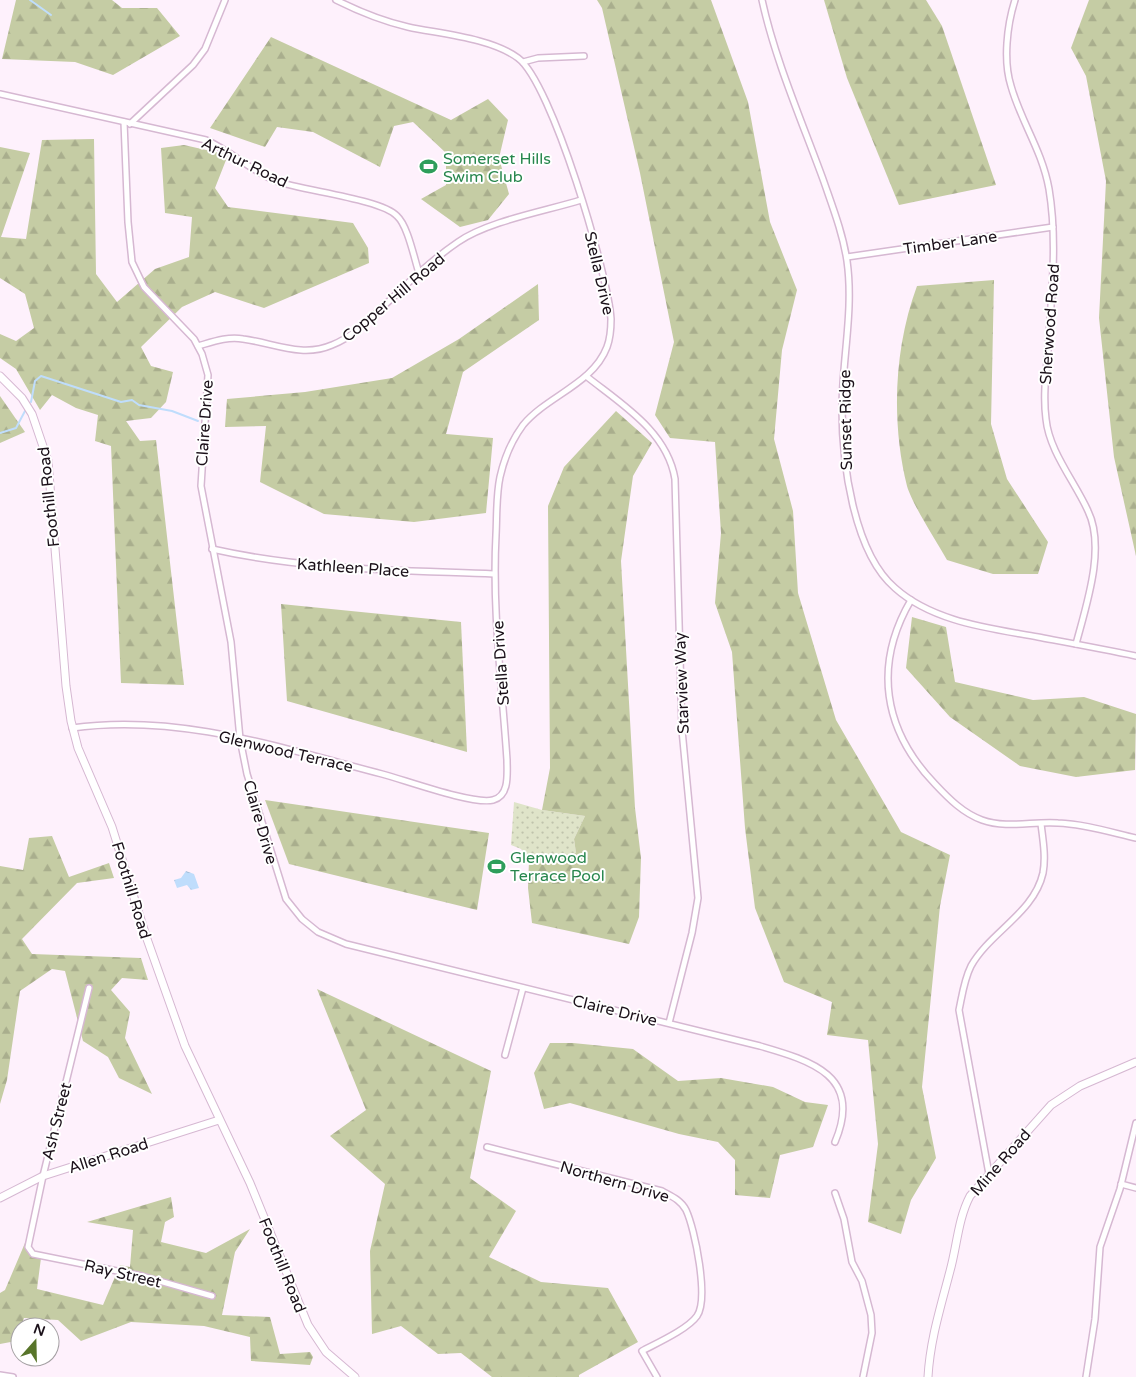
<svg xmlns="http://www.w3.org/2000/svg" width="1136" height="1377" viewBox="0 0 1136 1377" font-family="'Varela Round',sans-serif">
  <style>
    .grass { fill: url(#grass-dots) }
    .forest { fill: url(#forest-firs) }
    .water { fill: url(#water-ripples) }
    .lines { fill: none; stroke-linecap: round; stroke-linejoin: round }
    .stream { stroke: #bfddfc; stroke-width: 2 }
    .street-casing { stroke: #d6b8d2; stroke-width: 8 }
    .secondary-casing { stroke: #d6b8d2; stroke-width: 9 }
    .street { stroke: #fff; stroke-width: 5 }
    .secondary { stroke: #fff; stroke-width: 7 }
    .labels { text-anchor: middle; stroke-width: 4; stroke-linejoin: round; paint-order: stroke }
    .leisure-label { font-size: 16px; fill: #27864d; stroke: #fff; text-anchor: start }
    .street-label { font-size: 16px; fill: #1b111a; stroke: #fff }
  </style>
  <defs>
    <pattern id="grass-dots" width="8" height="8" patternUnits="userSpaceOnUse" patternTransform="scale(1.25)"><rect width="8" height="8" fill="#dfe4c9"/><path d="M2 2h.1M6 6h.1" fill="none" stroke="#bfc3ac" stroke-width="1.8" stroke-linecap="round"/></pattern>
    <pattern id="forest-firs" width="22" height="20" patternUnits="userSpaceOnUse" patternTransform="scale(1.25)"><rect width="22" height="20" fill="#c5cca4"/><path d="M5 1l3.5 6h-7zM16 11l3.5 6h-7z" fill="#a9ae8d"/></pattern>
    <pattern id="water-ripples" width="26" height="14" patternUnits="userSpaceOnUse" patternTransform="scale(1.25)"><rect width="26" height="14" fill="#bfddfc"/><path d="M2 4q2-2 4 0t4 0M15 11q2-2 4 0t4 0" fill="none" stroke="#a4bdd7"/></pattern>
  </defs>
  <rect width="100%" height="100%" fill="#fef1fc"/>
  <!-- grass -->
  <polygon class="grass" points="514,802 542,810 585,816 574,839 576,853 529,860 521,849 511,845"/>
  <!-- forest -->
  <g class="forest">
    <polygon points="16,0 112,0 122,8 157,8 180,36 113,75 75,62 2,59"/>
    <polygon points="597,0 711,0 748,102 770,222 797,290 782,350 774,439 793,511 798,593 836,720 901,832 950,855 940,906 922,1087 936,1158 911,1200 901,1234 868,1222 878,1144 868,1040 827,1035 832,1002 784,982 755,908 745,828 732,652 715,603 721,533 715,442 670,438 655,415 674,342 640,173 602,8"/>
    <polygon points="824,0 926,0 942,26 996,185 899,205 847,78"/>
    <polygon points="1089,0 1136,0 1136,556 1114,457 1099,318 1106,181 1086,76 1071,48"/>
    <polygon points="271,37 451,120 488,99 508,120 499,158 509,194 488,220 460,227 421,199 446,185 446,153 413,122 394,126 380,167 313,132 277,127 265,147 210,128"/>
    <polygon points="94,139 96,274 117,302 155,269 189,257 192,217 165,213 161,148 184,145 228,155 215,188 228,207 353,223 368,248 369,263 264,308 215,292 182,307 141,347 151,366 173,372 166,402 151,418 126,421 140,441 156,440 184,685 121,683 111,446 95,441 98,415 76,408 52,395 40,410 16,369 0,358 0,334 16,341 34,328 25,294 0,278 0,147 30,153 1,237 26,239 42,140"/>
    <path d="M994,280L991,424L1007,479L1048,542L1038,574H993L947,560C937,542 912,504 907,486C891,422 894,348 917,286Z"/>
    <polygon points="538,284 539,320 463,372 446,434 493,438 486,513 414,522 324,514 260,482 266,426 225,427 227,399 305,392 392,378 459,339"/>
    <polygon points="0,396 25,432 0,443"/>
    <polygon points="616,411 652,443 633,476 621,561 635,808 641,858 639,917 629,944 532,923 528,888 529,860 576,853 574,839 585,816 542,810 550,768 548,506 564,467"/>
    <polygon points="281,604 461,622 467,752 287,701"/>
    <polygon points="912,617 946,627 955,682 1033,700 1084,697 1136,714 1135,770 1076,777 1020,766 950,717 906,668"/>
    <polygon points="265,800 489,833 477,910 289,864"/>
    <polygon points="52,836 69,877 109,863 114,878 77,883 22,939 32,954 141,958 148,980 122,978 111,990 130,1012 125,1038 152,1094 119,1078 108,1057 83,1041 65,971 52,969 20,991 7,1080 0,1104 0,866 23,870 29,838"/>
    <polygon points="317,989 491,1071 470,1178 516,1211 489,1257 541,1282 608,1288 638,1342 579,1375 579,1377 492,1377 461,1353 438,1354 401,1326 372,1334 370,1251 385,1184 330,1136 366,1110"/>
    <polygon points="550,1043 573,1043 633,1049 678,1081 721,1078 773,1087 805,1102 828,1105 813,1147 780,1155 770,1198 735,1195 735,1160 718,1142 679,1134 570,1103 544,1109 534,1073"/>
    <polygon points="171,1197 174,1217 165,1222 161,1242 206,1253 250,1229 235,1252 222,1315 270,1317 280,1354 310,1352 313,1357 310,1365 251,1361 250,1337 204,1326 131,1322 81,1341 58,1320 24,1318 16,1341 0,1344 0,1293 5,1290 25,1243 41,1258 37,1289 103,1305 120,1265 130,1267 133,1230 87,1222"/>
  </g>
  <!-- water -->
  <polygon class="water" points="186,871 194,874 199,888 191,890 187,885 177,888 174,880 181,878"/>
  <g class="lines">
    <!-- stream -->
    <g class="stream">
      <polyline points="30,0 51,15"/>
      <polyline points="31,402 35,381 41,376 121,402 132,400 139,405 172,411 198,421"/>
      <polyline points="0,433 16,428 25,411"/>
    </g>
    <defs>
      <g id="street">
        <path d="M762,0C775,60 803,124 824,182C833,208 843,234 847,261C854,310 842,360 842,409C842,461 853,552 895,588C933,622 989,628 1038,637C1070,643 1103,649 1136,656"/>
        <path d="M1015,0C1007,25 1003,61 1011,86C1021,122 1042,150 1049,189C1058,243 1051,297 1048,351C1046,373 1043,396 1046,419C1049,451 1075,482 1088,511C1106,548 1086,606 1076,644"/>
        <polyline points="523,62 538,58 584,56"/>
        <path d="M0,94L206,140C231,151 251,171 276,181C303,191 381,199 397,216C408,226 414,258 419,273"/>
        <path d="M124,122L128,222L132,262L144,287L194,339L202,354L208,375L201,486L231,642L240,739L247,774L286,899L302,919L318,932L346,944L760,1046C812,1061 863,1076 835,1142"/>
        <polyline points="130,124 193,65 205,49 225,0"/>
        <polyline points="847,257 1053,227"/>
        <path d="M198,346C212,342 228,336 243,339C274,343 302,358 332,345C355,336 371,318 389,301C411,280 433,259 458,242C488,221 546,211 581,200"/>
        <path d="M586,376C621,404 667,431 675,479L682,730L698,898L692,933L669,1023"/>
        <path d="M212,549C305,570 399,570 494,574"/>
        <path d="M911,600C873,665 883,730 935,784C949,799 963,813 982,820C1007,829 1033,821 1058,823C1084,824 1110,832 1136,838"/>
        <path d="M72,728C177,713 282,748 382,774C405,780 473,805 493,800C510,796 507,773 507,760C502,685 492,610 496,535C497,516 496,496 500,477C504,459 512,440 523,425C547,396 593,384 607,347C610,339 611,327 611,319C608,274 552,83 518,58C491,38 441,34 408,27C382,21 360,12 336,0"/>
        <polyline points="89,988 43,1176 28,1247 33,1254 142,1276 212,1296"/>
        <polyline points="505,1055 523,988"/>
        <path d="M487,1147L662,1191C671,1196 681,1200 686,1210C695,1229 709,1299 697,1316C688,1329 657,1343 642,1351L657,1377"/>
        <path d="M989,1174L959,1010C962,996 964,980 971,966C990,932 1034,913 1043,873C1046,857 1043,840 1041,824"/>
        <polyline points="1121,1184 1136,1188"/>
        <polyline points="835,1193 844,1219 852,1262 862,1281 871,1315 872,1333 863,1377"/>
        <polyline points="0,1375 13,1377"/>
        <polyline points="1086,1377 1095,1319 1100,1247 1120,1189 1136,1123"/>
      </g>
      <g id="secondary">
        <polyline points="0,376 22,398 32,414 48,461 66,686 71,721 78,748 112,827 147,939 185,1046 250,1183 308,1325 326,1352 355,1377"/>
        <polyline points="0,1198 43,1176 219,1120"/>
        <path d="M928,1377C930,1340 941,1306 950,1271C957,1246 958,1219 970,1196L1051,1105L1080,1086L1136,1062"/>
      </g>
    </defs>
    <!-- street casing -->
    <use href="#street" class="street-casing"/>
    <!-- secondary casing -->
    <use href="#secondary" class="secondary-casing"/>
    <!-- street -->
    <use href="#street" class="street"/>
    <!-- secondary -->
    <use href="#secondary" class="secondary"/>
  </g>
  <!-- icons -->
  <defs>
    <symbol id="stadium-bare" viewBox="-9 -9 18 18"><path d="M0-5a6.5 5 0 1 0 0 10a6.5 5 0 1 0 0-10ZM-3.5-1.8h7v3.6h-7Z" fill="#2e9e5b" stroke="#fff" stroke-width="2.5" paint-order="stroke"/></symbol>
  </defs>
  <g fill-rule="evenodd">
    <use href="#stadium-bare" x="416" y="154" width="25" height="25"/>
    <use href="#stadium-bare" x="484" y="854" width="25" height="25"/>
  </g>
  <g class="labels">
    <!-- leisure labels -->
    <g class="leisure-label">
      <text x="443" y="164">Somerset Hills<tspan x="443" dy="18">Swim Club</tspan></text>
      <text x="510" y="863">Glenwood<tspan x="510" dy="18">Terrace Pool</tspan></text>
    </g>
    <!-- street labels -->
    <g class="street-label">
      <text transform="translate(245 162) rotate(26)" y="6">Arthur Road</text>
      <text transform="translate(950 242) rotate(-8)" y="6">Timber Lane</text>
      <text transform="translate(600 273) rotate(77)" y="6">Stella Drive</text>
      <text transform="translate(393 297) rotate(-40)" y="6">Copper Hill Road</text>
      <text transform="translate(1049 324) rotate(-86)" y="6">Sherwood Road</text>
      <text transform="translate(845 420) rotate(-91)" y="6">Sunset Ridge</text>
      <text transform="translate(204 423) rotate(-86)" y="6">Claire Drive</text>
      <text transform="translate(48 497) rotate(-96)" y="6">Foothill Road</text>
      <text transform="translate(353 567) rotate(4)" y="6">Kathleen Place</text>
      <text transform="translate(500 663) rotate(-94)" y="6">Stella Drive</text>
      <text transform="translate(681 683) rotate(-92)" y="6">Starview Way</text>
      <text transform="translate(286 751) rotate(13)" y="6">Glenwood Terrace</text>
      <text transform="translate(261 822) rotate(74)" y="6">Claire Drive</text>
      <text transform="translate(132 890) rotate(73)" y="6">Foothill Road</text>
      <text transform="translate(615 1010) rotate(14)" y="6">Claire Drive</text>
      <text transform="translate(56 1121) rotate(-76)" y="6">Ash Street</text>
      <text transform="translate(108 1155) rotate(-18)" y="6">Allen Road</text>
      <text transform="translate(1000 1162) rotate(-49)" y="6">Mine Road</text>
      <text transform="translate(615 1181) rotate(16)" y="6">Northern Drive</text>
      <text transform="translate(283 1265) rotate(68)" y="6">Foothill Road</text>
      <text transform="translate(123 1273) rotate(13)" y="6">Ray Street</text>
    </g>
  </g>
  <!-- north arrow -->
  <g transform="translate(35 1342) rotate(20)"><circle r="24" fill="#ffffff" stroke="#a4a0a3"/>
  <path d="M0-4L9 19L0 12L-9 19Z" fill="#58752a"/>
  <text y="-8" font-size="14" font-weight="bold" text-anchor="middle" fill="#1b111a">N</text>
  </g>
</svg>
